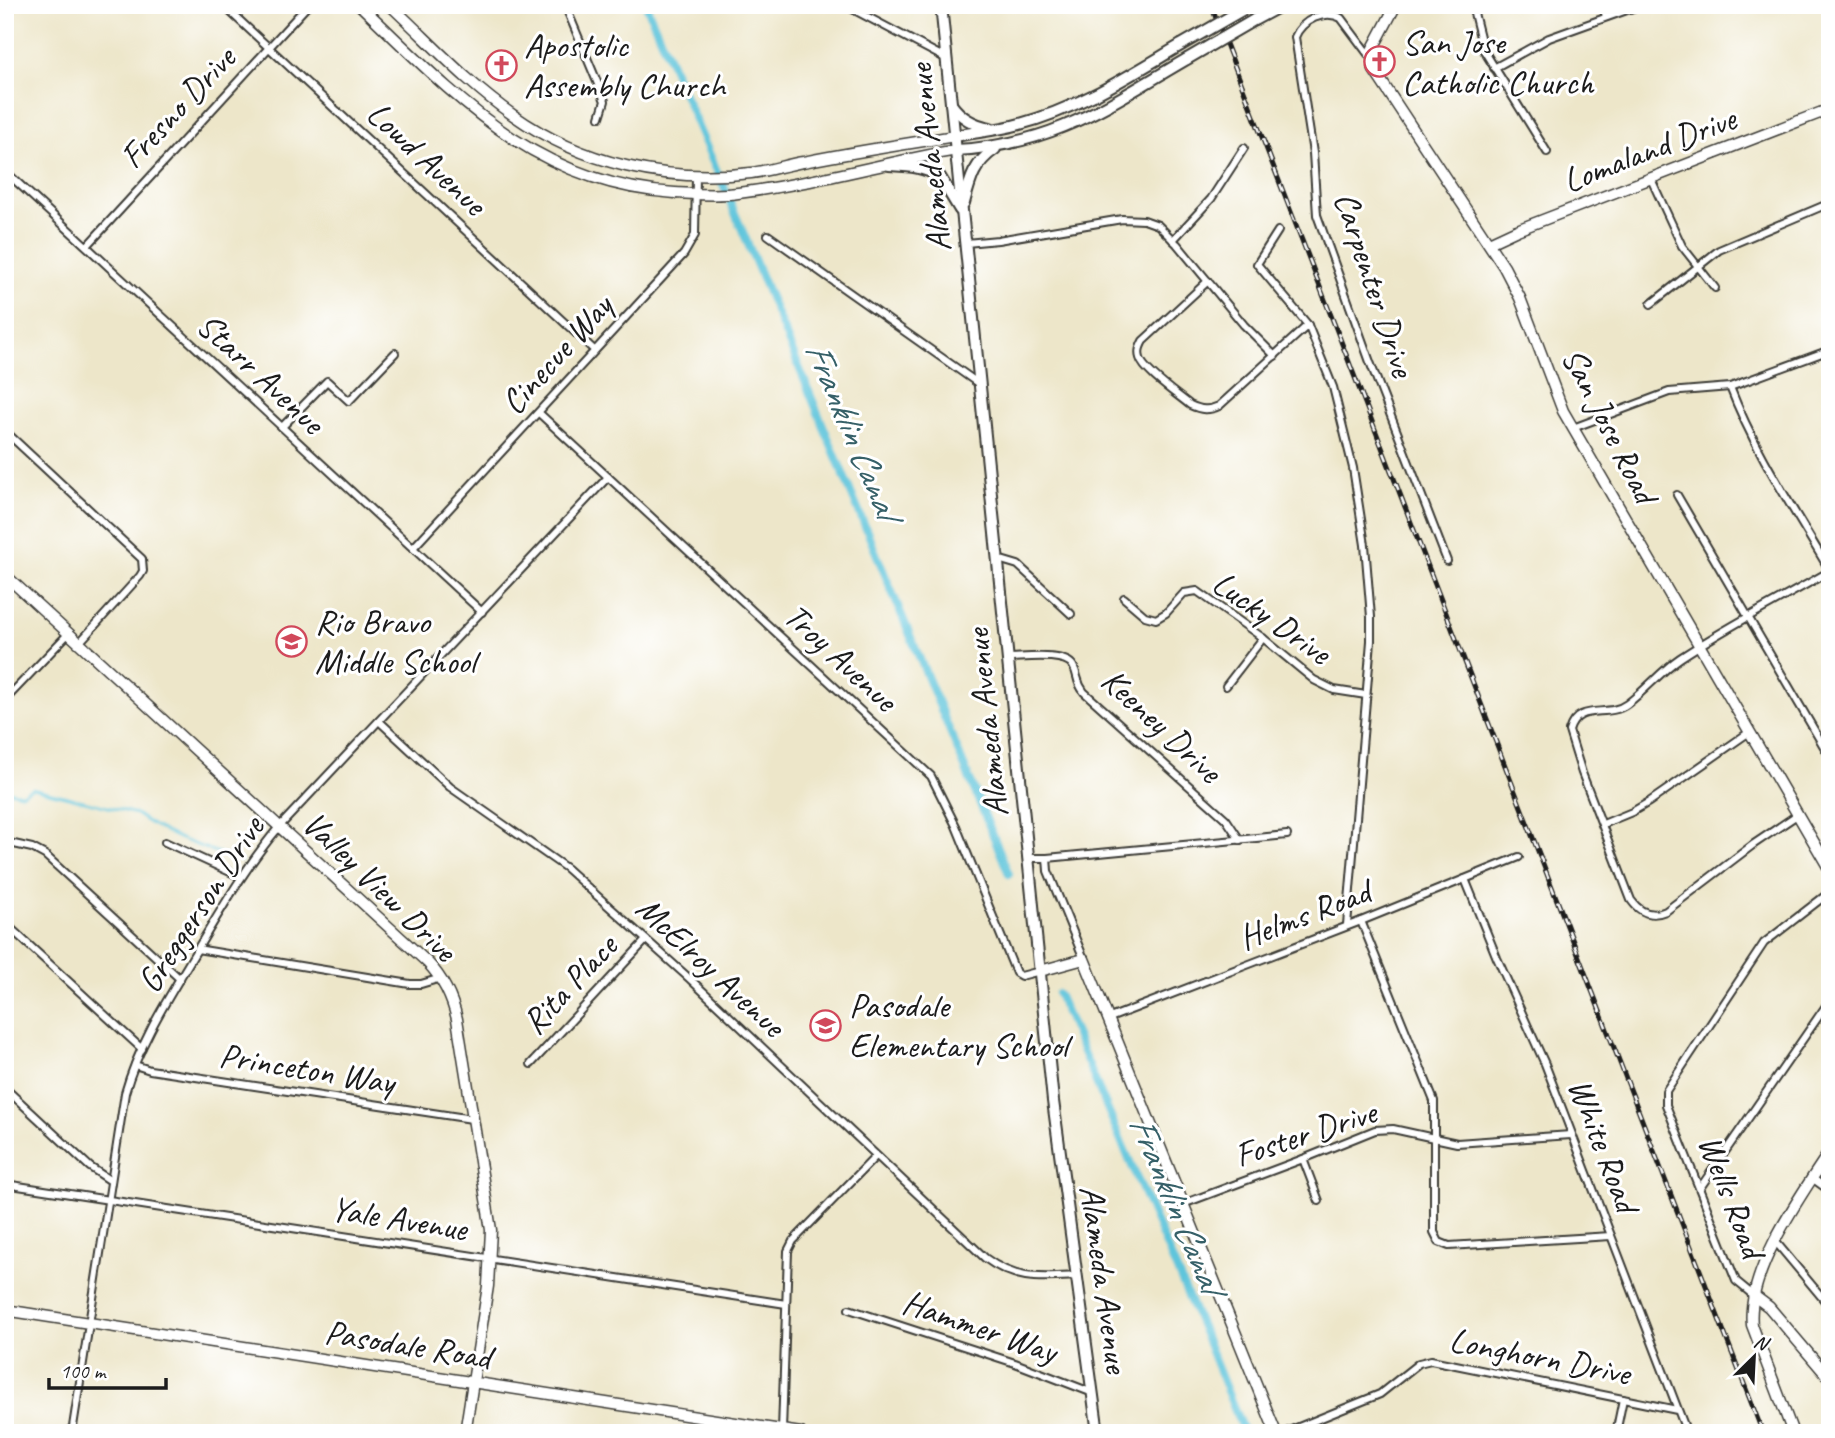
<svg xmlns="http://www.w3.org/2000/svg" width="1835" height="1438" viewBox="0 0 1835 1438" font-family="Caveat,sans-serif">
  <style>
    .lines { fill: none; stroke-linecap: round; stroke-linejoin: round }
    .stream { stroke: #5ec5db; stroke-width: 2.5 }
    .canal { stroke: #5ec5db; stroke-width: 8 }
    .street-casing { stroke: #3b3a36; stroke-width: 10 }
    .secondary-casing { stroke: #3b3a36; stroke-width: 13 }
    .primary-casing { stroke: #3b3a36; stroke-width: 14 }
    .street { stroke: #fff; stroke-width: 6 }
    .secondary { stroke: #fff; stroke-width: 10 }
    .primary { stroke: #fff; stroke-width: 10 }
    .rail-casing { stroke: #1c1c1c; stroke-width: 5 }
    .rail { stroke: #fff; stroke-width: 2.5; stroke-dasharray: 8; stroke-linecap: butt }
    .primary-bridge-casing { stroke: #3b3a36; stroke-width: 14; stroke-linecap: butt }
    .primary-bridge { stroke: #fff; stroke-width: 10 }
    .labels { text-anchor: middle; stroke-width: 6; stroke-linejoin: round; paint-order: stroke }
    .poi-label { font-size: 35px; fill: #1c1c1c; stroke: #fff; text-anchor: start }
    .street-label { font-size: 35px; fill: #1c1c1c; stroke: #fff }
    .water-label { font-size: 37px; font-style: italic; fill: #366068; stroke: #fff }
  </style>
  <rect width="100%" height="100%" fill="#fff"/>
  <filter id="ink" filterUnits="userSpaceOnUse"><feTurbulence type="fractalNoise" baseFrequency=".0143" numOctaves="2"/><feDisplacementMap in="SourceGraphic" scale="14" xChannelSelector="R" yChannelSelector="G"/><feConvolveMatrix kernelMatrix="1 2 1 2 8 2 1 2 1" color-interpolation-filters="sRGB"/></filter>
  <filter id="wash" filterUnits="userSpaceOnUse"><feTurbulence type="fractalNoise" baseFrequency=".00686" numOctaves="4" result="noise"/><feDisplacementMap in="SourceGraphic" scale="28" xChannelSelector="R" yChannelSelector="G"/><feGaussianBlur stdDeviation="1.57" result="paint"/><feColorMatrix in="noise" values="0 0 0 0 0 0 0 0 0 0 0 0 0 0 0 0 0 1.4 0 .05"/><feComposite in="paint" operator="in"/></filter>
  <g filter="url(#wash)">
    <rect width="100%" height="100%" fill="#ede6c9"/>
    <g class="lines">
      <!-- stream -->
      <path class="stream" d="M5,790L21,794L32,788L136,814C166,837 206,848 241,861"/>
      <!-- canal -->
      <g class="canal">
        <polyline points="646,5 743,232 1009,874"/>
        <polyline points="1058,994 1202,1329 1244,1433"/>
      </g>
    </g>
  </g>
  <g filter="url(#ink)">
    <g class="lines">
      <defs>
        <g id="street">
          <polyline points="223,5 594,350"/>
          <polyline points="503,5 504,5"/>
          <polyline points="565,5 605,101 600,117"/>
          <polyline points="845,5 947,59"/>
          <polyline points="1472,5 1483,49 1547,152"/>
          <polyline points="1603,5 1606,17"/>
          <path d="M1371,58L1341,18C1325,9 1302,20 1295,37L1313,153L1317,215L1370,362L1447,561"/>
          <polyline points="1494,68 1549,38 1641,5"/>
          <polyline points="5,171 482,612"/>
          <polyline points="1651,179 1682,246 1715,288"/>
          <polyline points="1278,231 1257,264 1308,325 1333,387 1353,468 1365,545 1371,617 1371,641 1347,925"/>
          <polyline points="768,235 979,384"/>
          <polyline points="1173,240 1211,199 1244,148"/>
          <polyline points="966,243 998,240 1122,219 1144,220 1158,225 1177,244 1244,325 1275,356"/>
          <polyline points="87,246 308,5"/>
          <path d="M1208,281L1143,341C1140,347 1138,351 1140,358C1143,371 1178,395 1190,405C1201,410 1208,411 1219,406L1308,325"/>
          <polyline points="1651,304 1719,250 1830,203"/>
          <path d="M1730,387C1755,452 1795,511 1830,571"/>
          <polyline points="539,413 931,776 956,826 1016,973 1021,976 1040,971"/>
          <polyline points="282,427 327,381 349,401 395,353"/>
          <polyline points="1573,428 1669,392 1730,387 1830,350"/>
          <polyline points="5,431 142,559 143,571 140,576 79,643"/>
          <polyline points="1677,495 1830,757"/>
          <polyline points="413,548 684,254 695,235 696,176"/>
          <polyline points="998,559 1018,565 1071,614"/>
          <polyline points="1124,598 1145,616 1156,619 1166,613 1184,593 1197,591 1263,638 1314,680 1334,690 1366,695"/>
          <path d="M1008,658C1023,658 1065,652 1073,666C1079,676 1075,680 1084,692L1226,819L1240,840"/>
          <polyline points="1226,686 1263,638"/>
          <polyline points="5,700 68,634"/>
          <path d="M379,721L450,787L566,868L690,979L985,1258C1016,1281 1039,1278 1076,1276"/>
          <path d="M1797,815L1754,844L1666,911C1652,917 1640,913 1631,900L1582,773L1569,731C1578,701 1607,719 1627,704C1646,690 1661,671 1680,658C1728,626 1780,600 1830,571"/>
          <polyline points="1603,824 1632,812 1649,802 1748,733"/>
          <polyline points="5,842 32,848 45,855 180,979"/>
          <polyline points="165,842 241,877"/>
          <polyline points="1027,858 1047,858 1287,835"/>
          <polyline points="1047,858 1048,871 1084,959"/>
          <polyline points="1465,879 1497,958 1545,1064 1687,1433"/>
          <polyline points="1361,921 1434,1101 1434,1232 1439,1242 1449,1246 1611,1236"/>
          <polyline points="5,923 142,1049"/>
          <polyline points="197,949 410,984 421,984 441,978"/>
          <polyline points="1107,1019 1361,921 1519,857"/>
          <polyline points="531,1064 646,940"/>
          <polyline points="135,1065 150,1070 472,1119"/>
          <polyline points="5,1088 90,1167 111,1181"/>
          <polyline points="1303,1159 1319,1201"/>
          <polyline points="1812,1178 1830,1191"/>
          <polyline points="5,1184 786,1304"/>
          <polyline points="1700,1188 1830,1000"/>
          <polyline points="1183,1204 1303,1159 1375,1130 1393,1129 1457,1143 1571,1135"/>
          <polyline points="1775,1241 1830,1307"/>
          <polyline points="1753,1295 1736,1281 1666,1105 1666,1091 1764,943 1830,892"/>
          <polyline points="849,1309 1015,1363 1093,1393"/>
          <polyline points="782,1431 788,1251 793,1241 876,1156"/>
          <path d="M72,1433L125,1093C139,1043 169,997 195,953C221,910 246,866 279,827L608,477"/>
          <polyline points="1284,1433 1380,1394 1419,1363 1431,1360 1677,1410"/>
          <polyline points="1616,1433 1623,1399"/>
        </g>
        <g id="secondary">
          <path d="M360,5C456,97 534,184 675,193C696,194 717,196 738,193C812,184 883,163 956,150"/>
          <path d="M390,5C430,42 468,84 513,115C582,164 667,183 751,173C768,171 785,165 803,162C853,152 904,144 955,136"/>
          <polyline points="1396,5 1372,50 1374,70 1504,267 1520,298 1563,411 1830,870"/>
          <polyline points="1489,243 1517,230 1830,109"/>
          <path d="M5,575L428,963C443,979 452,997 457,1019L491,1230L488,1286L465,1433"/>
          <polyline points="1040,971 1084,959 1276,1433"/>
          <polyline points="1753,1295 1769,1307 1830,1379"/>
          <polyline points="5,1310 801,1433"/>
          <path d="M1793,1433L1752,1325C1746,1272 1801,1195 1830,1151"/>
        </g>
        <g id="primary">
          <polyline points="941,5 1053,1101 1098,1433"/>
          <polyline points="1254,20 1282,5"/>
          <path d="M951,104C960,117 974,125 990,128"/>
          <path d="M955,136C976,132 999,130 1020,124C1078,109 1130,75 1181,45"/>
          <path d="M956,150C1054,145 1106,106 1187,59"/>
          <path d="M889,165C908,166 923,166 940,177L960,210"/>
          <path d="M964,203C970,180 974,163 995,149"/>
        </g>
      </defs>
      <!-- street casing -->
      <use href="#street" class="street-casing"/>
      <!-- secondary casing -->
      <use href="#secondary" class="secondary-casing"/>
      <!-- primary casing -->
      <use href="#primary" class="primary-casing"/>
      <!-- street -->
      <use href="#street" class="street"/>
      <!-- secondary -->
      <use href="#secondary" class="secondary"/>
      <!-- primary -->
      <use href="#primary" class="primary"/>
      <defs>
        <polyline id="rail" points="1211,5 1763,1433"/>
      </defs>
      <!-- rail casing -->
      <use href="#rail" class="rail-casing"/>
      <!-- rail -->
      <use href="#rail" class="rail"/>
      <defs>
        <g id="primary-bridge">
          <polyline points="1181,45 1249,6"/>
          <polyline points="1187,59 1254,20"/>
        </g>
      </defs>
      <!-- primary-bridge casing -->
      <use href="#primary-bridge" class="primary-bridge-casing"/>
      <!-- primary-bridge -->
      <use href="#primary-bridge" class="primary-bridge"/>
    </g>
  </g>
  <!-- icons -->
  <defs>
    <symbol id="church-ring" viewBox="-11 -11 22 22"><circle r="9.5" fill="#fff" stroke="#d1495b" stroke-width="1.5"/><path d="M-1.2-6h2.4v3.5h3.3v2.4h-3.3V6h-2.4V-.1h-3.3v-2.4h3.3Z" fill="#d1495b"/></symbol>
    <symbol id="school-ring" viewBox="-11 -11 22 22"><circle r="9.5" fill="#fff" stroke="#d1495b" stroke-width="1.5"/><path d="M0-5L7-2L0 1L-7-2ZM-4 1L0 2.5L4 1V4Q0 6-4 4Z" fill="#d1495b"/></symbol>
  </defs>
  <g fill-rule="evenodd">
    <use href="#church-ring" x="1362" y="44" width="35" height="35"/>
    <use href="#church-ring" x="484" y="48" width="35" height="35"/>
    <use href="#school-ring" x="274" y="624" width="35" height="35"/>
    <use href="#school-ring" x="808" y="1008" width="35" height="35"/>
  </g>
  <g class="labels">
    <!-- poi labels -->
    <g class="poi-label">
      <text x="1402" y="54">San Jose<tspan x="1402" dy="40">Catholic Church</tspan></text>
      <text x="524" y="57">Apostolic<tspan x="524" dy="40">Assembly Church</tspan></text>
      <text x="315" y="633">Rio Bravo<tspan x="315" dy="40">Middle School</tspan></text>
      <text x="849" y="1017">Pasodale<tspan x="849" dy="40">Elementary School</tspan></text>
    </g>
    <!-- street labels -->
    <g class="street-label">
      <text transform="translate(177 107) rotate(-47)" y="12">Fresno Drive</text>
      <text transform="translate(1649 149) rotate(-21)" y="12">Lomaland Drive</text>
      <text transform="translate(427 158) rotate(43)" y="12">Lowd Avenue</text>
      <text transform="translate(929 158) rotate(-96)" y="12">Alameda Avenue</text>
      <text transform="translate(1375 284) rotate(72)" y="12">Carpenter Drive</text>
      <text transform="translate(556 354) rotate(-48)" y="12">Cinecue Way</text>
      <text transform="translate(261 373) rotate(43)" y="12">Starr Avenue</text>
      <text transform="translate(1610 425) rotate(63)" y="12">San Jose Road</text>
      <text transform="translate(1272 617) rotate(35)" y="12">Lucky Drive</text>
      <text transform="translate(841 657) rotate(43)" y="12">Troy Avenue</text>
      <text transform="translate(986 723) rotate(-96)" y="12">Alameda Avenue</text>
      <text transform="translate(1162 725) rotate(43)" y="12">Keeney Drive</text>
      <text transform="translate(380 886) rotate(44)" y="12">Valley View Drive</text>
      <text transform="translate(200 904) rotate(-57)" y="12">Greggerson Drive</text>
      <text transform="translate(1304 914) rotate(-21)" y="12">Helms Road</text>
      <text transform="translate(711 966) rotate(43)" y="12">McElroy Avenue</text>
      <text transform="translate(569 984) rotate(-47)" y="12">Rita Place</text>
      <text transform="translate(307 1068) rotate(9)" y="12">Princeton Way</text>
      <text transform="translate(1305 1133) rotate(-18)" y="12">Foster Drive</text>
      <text transform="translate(1604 1145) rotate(69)" y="12">White Road</text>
      <text transform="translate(1732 1196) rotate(69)" y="12">Wells Road</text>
      <text transform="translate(399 1218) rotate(9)" y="12">Yale Avenue</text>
      <text transform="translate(1105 1279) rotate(82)" y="12">Alameda Avenue</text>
      <text transform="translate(980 1326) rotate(19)" y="12">Hammer Way</text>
      <text transform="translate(408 1344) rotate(9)" y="12">Pasodale Road</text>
      <text transform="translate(1540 1356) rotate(11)" y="12">Longhorn Drive</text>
    </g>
    <!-- water labels -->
    <g class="water-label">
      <text transform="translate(853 429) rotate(67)" y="13">Franklin Canal</text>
      <text transform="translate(1177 1203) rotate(67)" y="13">Franklin Canal</text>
    </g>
  </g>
  <!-- margin -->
  <rect width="1835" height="1438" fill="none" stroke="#fff" stroke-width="28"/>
  <!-- north arrow -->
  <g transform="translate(1754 1357) rotate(24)" stroke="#ffffff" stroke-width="5" paint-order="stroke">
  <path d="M0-5L12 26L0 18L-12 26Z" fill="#1c1c1c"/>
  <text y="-10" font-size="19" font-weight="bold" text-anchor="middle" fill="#1c1c1c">N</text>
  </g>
  <!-- scale -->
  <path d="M49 1378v10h117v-10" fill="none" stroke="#1c1c1c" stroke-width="3.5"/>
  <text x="60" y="1378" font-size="21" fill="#1c1c1c" stroke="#ffffff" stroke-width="5" paint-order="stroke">100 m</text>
</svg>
